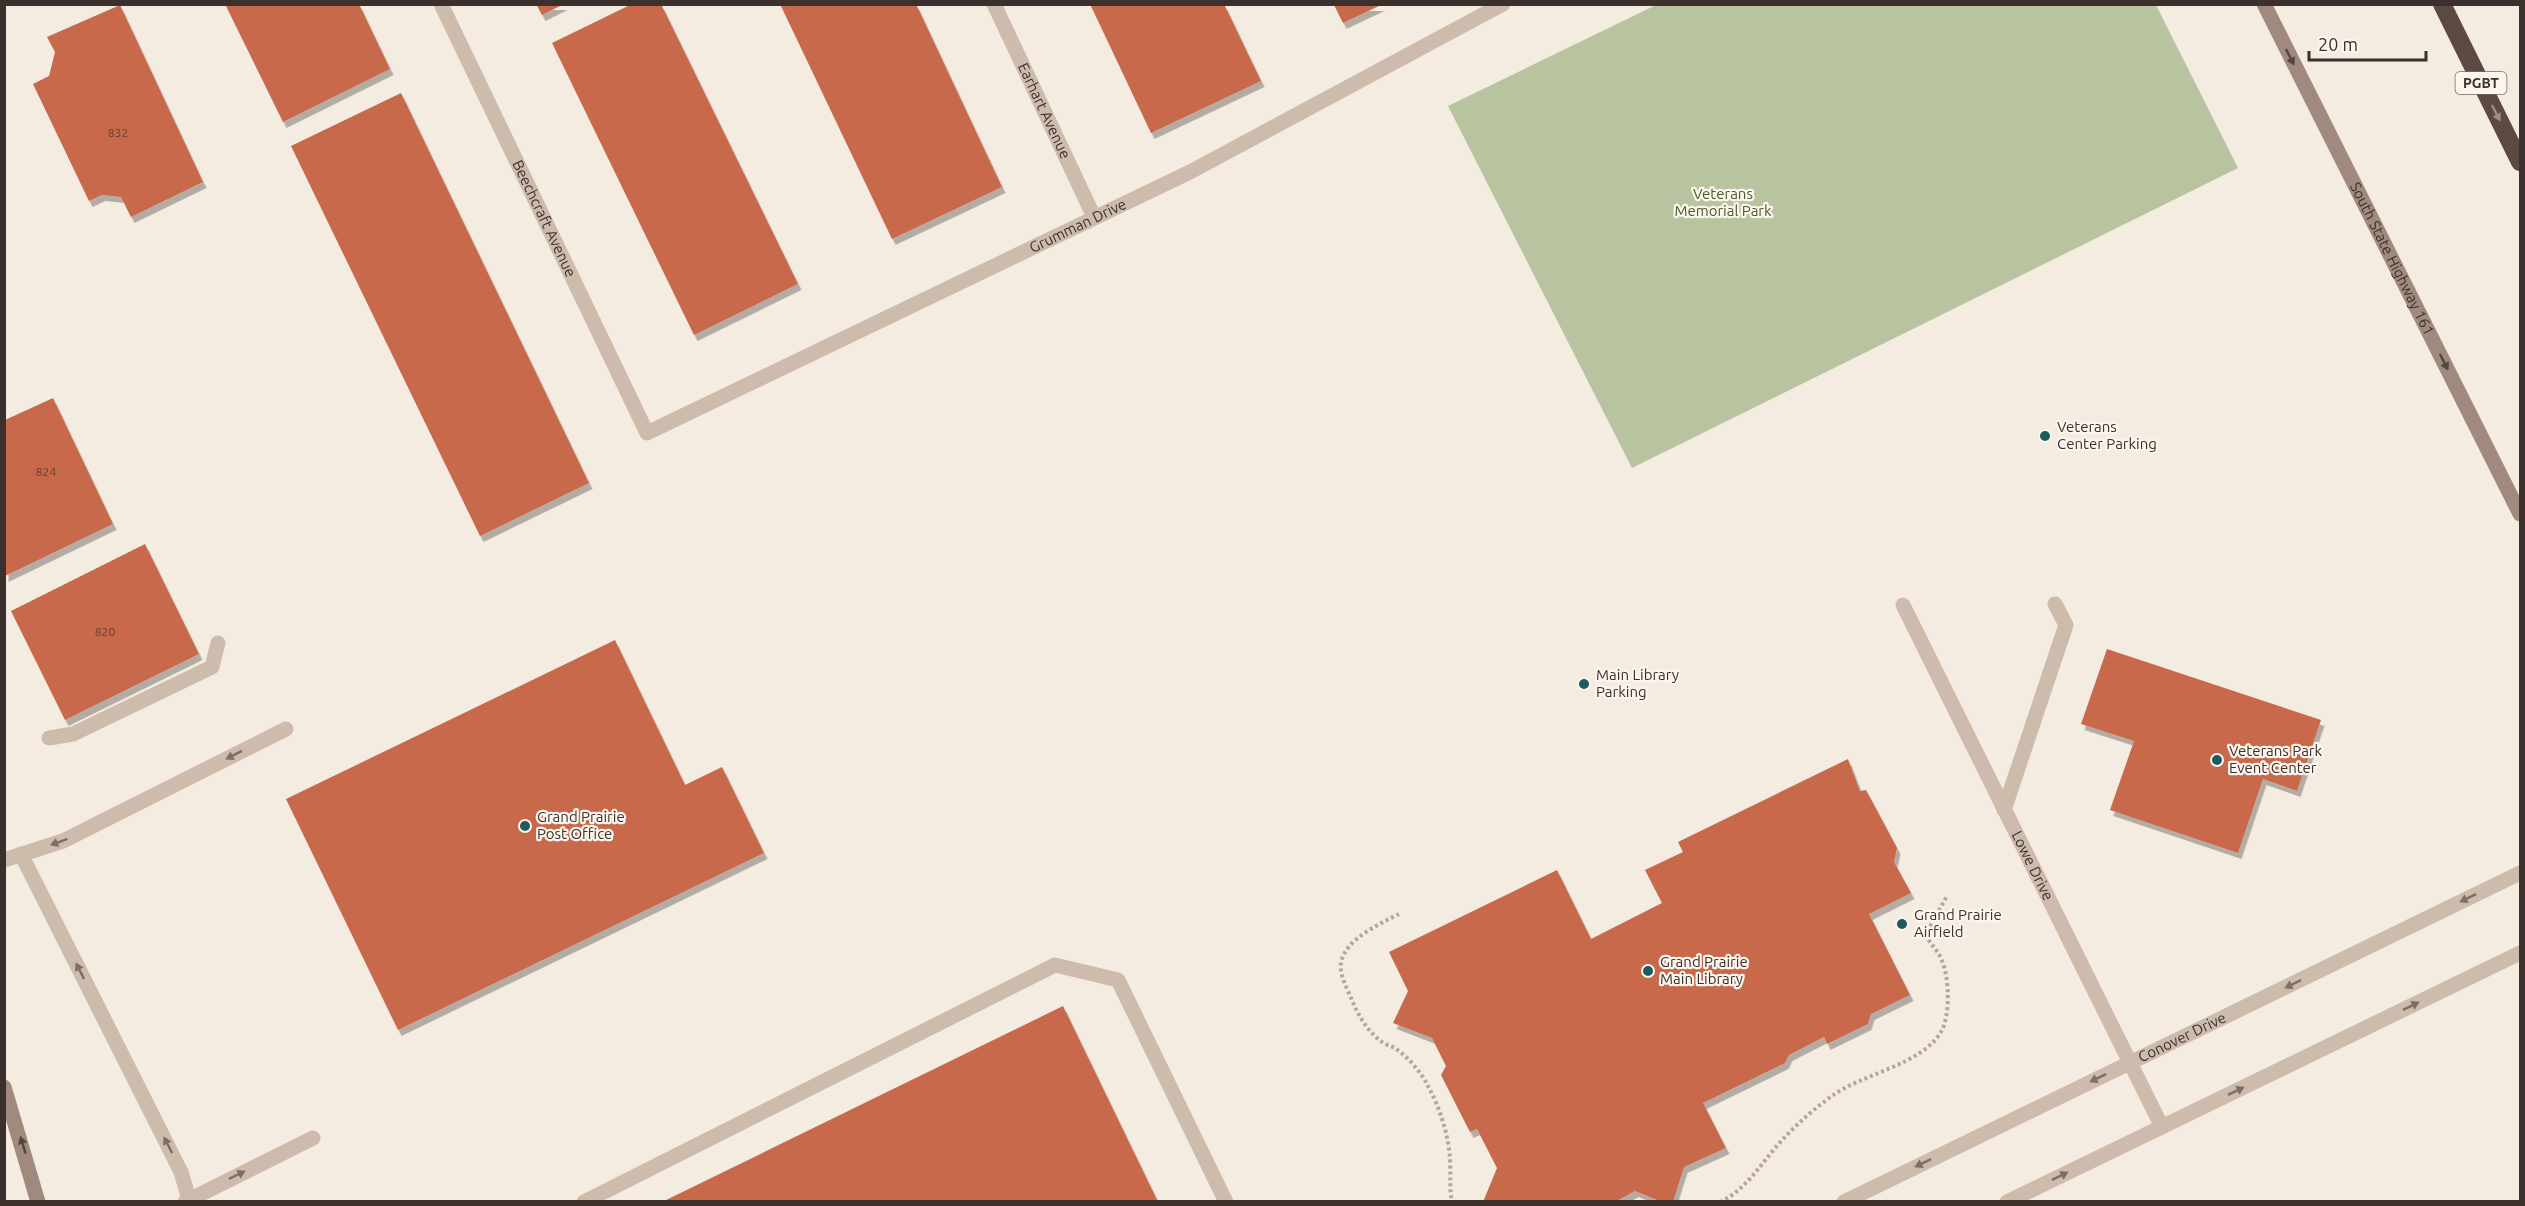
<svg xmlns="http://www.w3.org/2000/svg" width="2525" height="1206" viewBox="0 0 2525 1206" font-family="Ubuntu,sans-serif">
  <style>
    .green { fill: #b8c4a0 }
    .building { fill: #c8694b; filter: url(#shadow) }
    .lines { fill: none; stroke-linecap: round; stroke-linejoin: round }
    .path { stroke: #b9a596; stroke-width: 4; stroke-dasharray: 3 3; stroke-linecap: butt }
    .service { stroke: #cdbbac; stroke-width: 15 }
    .minor { stroke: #cdbbac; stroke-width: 15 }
    .tertiary { stroke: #cdbbac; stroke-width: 15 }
    .secondary { stroke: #a18a7d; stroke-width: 15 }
    .motorway { stroke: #5c4a42; stroke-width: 18 }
    .oneway { fill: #544640 }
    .oneway2 { fill: #9c8e87 }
    .oneway3 { fill: #7d6f65 }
    .poi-dot { fill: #1f5a5e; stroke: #fbf5ee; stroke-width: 2 }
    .labels { text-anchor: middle; stroke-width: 4.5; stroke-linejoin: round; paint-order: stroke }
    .number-label { font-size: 12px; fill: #5e3e33 }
    .shield { fill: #fbf5ee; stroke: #756b66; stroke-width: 1.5 }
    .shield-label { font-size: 14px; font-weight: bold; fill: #3b302b }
    .street-label { font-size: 15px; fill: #3b302b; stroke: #fbf5ee }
    .park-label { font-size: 15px; fill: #4a5a2e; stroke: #fbf5ee }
    .poi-label { font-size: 15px; fill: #3b302b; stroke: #fbf5ee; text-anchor: start }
  </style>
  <defs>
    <filter id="shadow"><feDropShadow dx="3.5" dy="6" stdDeviation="0" flood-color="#0004"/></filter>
  </defs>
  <rect width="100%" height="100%" fill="#f4ebe1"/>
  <!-- green -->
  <polygon class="green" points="1656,5 2156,5 2238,168 1632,468 1448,106"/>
  <!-- building -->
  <g class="building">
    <polygon points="225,4 359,4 390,69 283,122"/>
    <polygon points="536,4 564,4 542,15"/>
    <polygon points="632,4 661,4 798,284 694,335 552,43"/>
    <polygon points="780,4 916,4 1002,187 892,239"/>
    <polygon points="1090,4 1224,4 1261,81 1151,133"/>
    <polygon points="120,5 203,182 131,217 121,197 102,195 89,201 33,84 49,76 55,52 47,37"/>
    <polygon points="1334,5 1381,5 1343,23"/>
    <polygon points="401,93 589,483 480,536 291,146"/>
    <polygon points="53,398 113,524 5,576 5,420"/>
    <polygon points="145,544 199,654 65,720 11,611"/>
    <polygon points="615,640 685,785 722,767 764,853 398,1030 286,799"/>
    <polygon points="2107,649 2321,720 2297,791 2263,779 2238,853 2110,810 2134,741 2081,724"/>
    <polygon points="1848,759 1860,791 1866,790 1897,848 1894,862 1911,893 1869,914 1910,995 1871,1014 1868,1024 1827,1044 1824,1037 1789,1055 1785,1063 1703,1103 1726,1148 1684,1167 1673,1202 1662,1202 1635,1191 1615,1202 1483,1202 1497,1168 1477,1129 1470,1132 1441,1075 1446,1066 1432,1038 1393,1023 1408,991 1389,952 1557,870 1591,939 1662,903 1645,870 1683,852 1678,842"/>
    <polygon points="1063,1006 1158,1202 662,1202"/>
  </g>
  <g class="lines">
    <!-- path -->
    <g class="path">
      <path d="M1399,914C1381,923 1344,940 1341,963C1339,974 1347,988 1351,998C1358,1015 1367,1031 1382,1042C1386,1045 1391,1046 1395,1048C1408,1057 1421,1072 1428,1086C1440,1108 1449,1136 1450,1160C1451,1175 1449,1187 1452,1202"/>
      <path d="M1720,1202C1748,1189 1763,1160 1784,1138C1798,1123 1815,1108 1832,1096C1863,1073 1920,1066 1941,1032C1951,1015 1950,970 1938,953C1934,946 1929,943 1926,934L1947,896"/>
    </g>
    <!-- service -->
    <g class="service">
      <polyline points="49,738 73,734 212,667 218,643"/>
      <polyline points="2004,810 2066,625 2055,604"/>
      <polyline points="21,854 181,1172 189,1199"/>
      <polyline points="4,860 63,841 286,729"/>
      <polyline points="185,1202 313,1138"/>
      <polyline points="584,1202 1055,965 1118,980 1226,1202"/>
    </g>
    <!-- minor -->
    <g class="minor">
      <path id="s1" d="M441,4L647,433L1190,172L1503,4"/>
      <path id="s2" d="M994,4L1094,217"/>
      <path id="s3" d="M1903,605L2162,1127"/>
    </g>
    <!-- tertiary -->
    <g class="tertiary">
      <path id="s4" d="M1844,1202L2520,873"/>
      <polyline points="2007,1202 2520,953"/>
    </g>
    <!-- secondary -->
    <g class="secondary">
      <path id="s5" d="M2264,4L2520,514"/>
      <polyline points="4,1087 38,1202"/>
    </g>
    <!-- motorway -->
    <polyline class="motorway" points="2442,4 2520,162"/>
  </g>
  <!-- one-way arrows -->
  <defs><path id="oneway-solid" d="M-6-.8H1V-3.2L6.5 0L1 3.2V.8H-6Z" transform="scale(1.5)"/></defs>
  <g class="oneway">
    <use href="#oneway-solid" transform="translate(2290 57) rotate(63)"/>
    <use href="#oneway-solid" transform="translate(2444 362) rotate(63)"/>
    <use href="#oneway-solid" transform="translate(23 1145) rotate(-107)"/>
  </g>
  <use class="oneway2" href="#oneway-solid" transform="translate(2496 113) rotate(63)"/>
  <g class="oneway3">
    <use href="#oneway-solid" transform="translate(234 755) rotate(153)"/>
    <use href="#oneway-solid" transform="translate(59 842) rotate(160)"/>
    <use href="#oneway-solid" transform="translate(2468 898) rotate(154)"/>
    <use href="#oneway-solid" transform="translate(80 971) rotate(-117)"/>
    <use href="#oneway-solid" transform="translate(2293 984) rotate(154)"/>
    <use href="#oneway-solid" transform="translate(2411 1006) rotate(-26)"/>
    <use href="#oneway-solid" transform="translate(2098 1078) rotate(154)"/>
    <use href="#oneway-solid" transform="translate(2236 1091) rotate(-26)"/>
    <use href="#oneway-solid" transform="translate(168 1145) rotate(-117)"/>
    <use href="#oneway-solid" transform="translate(1923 1163) rotate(154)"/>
    <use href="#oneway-solid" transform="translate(237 1175) rotate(-26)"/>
    <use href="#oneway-solid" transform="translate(2060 1176) rotate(-26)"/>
  </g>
  <!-- markers -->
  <g class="poi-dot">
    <circle cx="2045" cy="436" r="6"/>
    <circle cx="1584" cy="684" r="6"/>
    <circle cx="2217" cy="760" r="6"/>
    <circle cx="525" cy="826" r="6"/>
    <circle cx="1902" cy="924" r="6"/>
    <circle cx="1648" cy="971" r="6"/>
  </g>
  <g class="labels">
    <!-- number labels -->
    <g class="number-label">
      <text x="118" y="137">832</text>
      <text x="46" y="476">824</text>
      <text x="105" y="636">820</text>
    </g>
    <!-- shield labels -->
    <rect class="shield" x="2455.5" y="72" width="51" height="22" rx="4.5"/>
    <g class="shield-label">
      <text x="2481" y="88">PGBT</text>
    </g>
    <!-- street labels -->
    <g class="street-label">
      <text dy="5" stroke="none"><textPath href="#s2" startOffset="118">Earhart Avenue</textPath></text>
      <text dy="5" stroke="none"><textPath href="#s1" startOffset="238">Beechcraft Avenue</textPath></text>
      <text dy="5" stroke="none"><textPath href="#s1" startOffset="954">Grumman Drive</textPath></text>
      <text dy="5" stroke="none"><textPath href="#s5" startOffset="285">South State Highway 161</textPath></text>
      <text dy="5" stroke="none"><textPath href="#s3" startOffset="291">Lowe Drive</textPath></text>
      <text dy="5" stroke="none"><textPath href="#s4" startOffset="376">Conover Drive</textPath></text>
    </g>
    <!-- park labels -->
    <g class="park-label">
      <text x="1723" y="199">Veterans<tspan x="1723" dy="17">Memorial Park</tspan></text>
    </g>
    <!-- poi labels -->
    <g class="poi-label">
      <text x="2057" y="432">Veterans<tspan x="2057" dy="17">Center Parking</tspan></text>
      <text x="1596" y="680">Main Library<tspan x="1596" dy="17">Parking</tspan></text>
      <text x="2229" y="756">Veterans Park<tspan x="2229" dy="17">Event Center</tspan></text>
      <text x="537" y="822">Grand Prairie<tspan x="537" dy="17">Post Office</tspan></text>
      <text x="1914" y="920">Grand Prairie<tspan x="1914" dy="17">Airfield</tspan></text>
      <text x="1660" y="967">Grand Prairie<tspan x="1660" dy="17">Main Library</tspan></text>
    </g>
  </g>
  <!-- border -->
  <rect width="2525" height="1206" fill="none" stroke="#3b302b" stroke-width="12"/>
  <!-- scale -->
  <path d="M2309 51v9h117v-9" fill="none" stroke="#3b302b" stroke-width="3"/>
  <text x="2318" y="51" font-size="18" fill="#3b302b" stroke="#fbf5ee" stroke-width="4.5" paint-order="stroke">20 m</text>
</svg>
